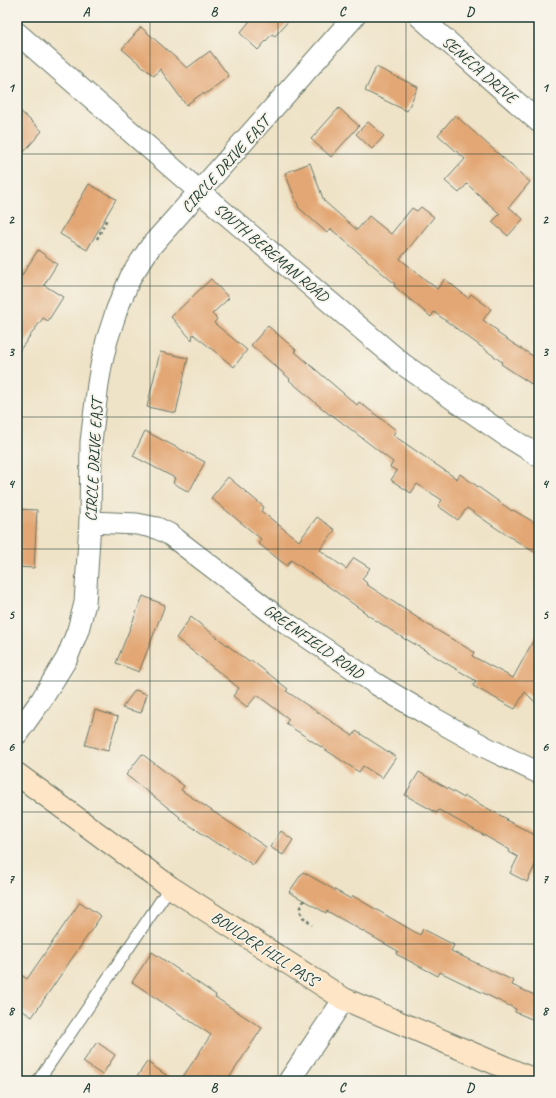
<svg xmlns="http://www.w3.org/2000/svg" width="556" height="1098" viewBox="0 0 556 1098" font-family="Caveat,sans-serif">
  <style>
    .building { fill: #e3a775 }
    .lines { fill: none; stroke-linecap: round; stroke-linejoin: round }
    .lane-casing { stroke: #687767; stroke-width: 13 }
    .street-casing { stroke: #687767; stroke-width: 23 }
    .secondary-casing { stroke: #687767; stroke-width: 24 }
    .path { stroke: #687767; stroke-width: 2.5; stroke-dasharray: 3 3; stroke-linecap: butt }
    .lane { stroke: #fff; stroke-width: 11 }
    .street { stroke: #fff; stroke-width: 21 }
    .secondary { stroke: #fee5c5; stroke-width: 22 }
    .grid { fill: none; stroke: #1f3d34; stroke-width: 1; stroke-opacity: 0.55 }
    .labels { text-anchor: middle; stroke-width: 3.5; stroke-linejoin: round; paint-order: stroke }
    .street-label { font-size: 16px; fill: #1f3d34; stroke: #f7f3e8 }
    .neatline { fill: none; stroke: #1f3d34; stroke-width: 1.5 }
    .grid-label { font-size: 13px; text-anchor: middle; font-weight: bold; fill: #1f3d34 }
  </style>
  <rect width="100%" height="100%" fill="#f7f3e8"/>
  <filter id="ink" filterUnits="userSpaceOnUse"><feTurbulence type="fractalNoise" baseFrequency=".025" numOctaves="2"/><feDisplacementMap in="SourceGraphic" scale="8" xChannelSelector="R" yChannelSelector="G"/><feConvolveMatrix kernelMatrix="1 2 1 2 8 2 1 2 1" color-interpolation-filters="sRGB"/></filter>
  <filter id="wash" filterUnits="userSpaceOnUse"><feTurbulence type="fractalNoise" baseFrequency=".012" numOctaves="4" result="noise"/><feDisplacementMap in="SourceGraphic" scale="16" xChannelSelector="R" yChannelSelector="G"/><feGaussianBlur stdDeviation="0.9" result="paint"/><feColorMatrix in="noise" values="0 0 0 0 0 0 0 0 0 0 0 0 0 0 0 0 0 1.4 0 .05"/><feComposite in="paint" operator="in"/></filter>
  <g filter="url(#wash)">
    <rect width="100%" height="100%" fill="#efe3c7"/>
    <g id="blocks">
      <!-- building -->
      <g class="building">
        <polygon points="253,17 292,17 275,36 272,34 258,50 240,33"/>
        <polygon points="141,27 187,68 210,51 229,76 204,95 203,93 186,105 160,69 154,76 122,49"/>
        <polygon points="376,67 418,87 407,111 365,91"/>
        <polygon points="17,108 42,131 17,160"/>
        <polygon points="339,108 359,126 331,157 311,139"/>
        <polygon points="455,115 530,182 509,207 523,219 508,236 492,222 500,214 467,184 459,193 445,181 465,159 438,135"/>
        <polygon points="368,122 384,136 372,149 356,134"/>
        <polygon points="310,163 324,201 357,230 369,216 391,234 412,208 417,211 421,207 434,217 400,259 437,289 445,279 468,298 471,294 491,309 483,320 498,331 497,333 539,360 539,389 501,364 502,362 434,312 431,317 394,286 395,284 331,229 327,233 299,208 285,173"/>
        <polygon points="89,184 116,199 87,250 60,234"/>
        <polygon points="38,250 57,264 44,285 63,297 48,321 43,318 17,354 17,283"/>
        <polygon points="211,279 229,298 212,314 217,319 214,323 247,350 234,367 193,334 192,340 171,317"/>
        <polygon points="268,326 296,350 294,351 357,405 359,402 396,430 393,435 457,479 460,474 512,511 513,510 539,525 539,555 499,530 467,508 458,520 438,506 442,500 417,484 411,493 391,480 397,471 390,467 393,462 331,414 330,415 289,380 290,379 251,345"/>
        <polygon points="160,352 188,358 176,413 147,407"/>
        <polygon points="145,431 205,462 189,492 173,483 175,478 133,456"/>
        <polygon points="228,477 264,507 261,511 299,541 317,517 335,530 320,550 346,569 354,558 370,568 362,579 367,583 366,584 433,628 474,652 472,656 513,678 539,630 539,706 525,692 515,709 473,686 476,681 406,639 406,640 366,614 366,613 291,560 287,566 258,543 261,539 211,498"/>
        <polygon points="17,509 37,510 34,568 17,567"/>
        <polygon points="143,596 165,605 139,672 116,663"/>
        <polygon points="191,617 249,662 251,660 288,689 286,691 353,736 356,731 396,757 382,778 363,766 359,772 294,729 286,723 289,719 257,695 247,707 233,696 239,688 176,638"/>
        <polygon points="135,690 147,694 141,713 122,708"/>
        <polygon points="95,710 118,717 108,751 85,745"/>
        <polygon points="142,754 184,786 181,790 266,847 253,865 221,844 219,845 179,818 180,817 126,775"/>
        <polygon points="419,772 464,798 465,796 507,819 506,820 539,837 539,857 527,882 510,873 518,857 509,852 510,850 439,810 437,813 405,795"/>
        <polygon points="281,831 293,840 283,855 270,847"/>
        <polygon points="303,872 351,899 353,896 420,935 423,929 454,945 451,951 514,981 512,985 539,997 539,1022 515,1012 516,1009 440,972 438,976 396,954 398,951 327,911 326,913 289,892"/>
        <polygon points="80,902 101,916 32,1017 17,1007 17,972 27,979"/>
        <polygon points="152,952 216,995 215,997 262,1028 227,1081 180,1081 211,1035 132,982"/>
        <polygon points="97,1042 115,1055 102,1075 83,1062"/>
        <polygon points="147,1062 175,1081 134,1081"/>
      </g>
    </g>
  </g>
  <g filter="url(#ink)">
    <use href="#blocks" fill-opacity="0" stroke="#687767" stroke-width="1"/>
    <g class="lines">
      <defs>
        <polyline id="lane" points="38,1081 170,887"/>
        <g id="street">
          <polyline points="420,17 539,122"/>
          <polyline points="17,33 200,192 404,365 505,435 539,456"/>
          <polyline points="90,522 137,524 157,528 169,534 272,613 376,684 435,719 485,747 539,773"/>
          <polyline points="17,734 42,699 67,658 78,630 85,603 90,522 91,442 98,384 101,366 107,340 117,309 131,276 151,246 354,17"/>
          <polyline points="289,1081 344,999"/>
        </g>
        <polyline id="secondary" points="17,774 170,887 344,999 537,1081"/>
      </defs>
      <!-- lane casing -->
      <use href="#lane" class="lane-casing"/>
      <!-- street casing -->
      <use href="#street" class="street-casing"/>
      <!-- secondary casing -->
      <use href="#secondary" class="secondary-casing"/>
      <!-- path -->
      <g class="path">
        <polyline points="97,239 107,219 105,219"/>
        <polyline points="304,900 300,910 303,917 312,925"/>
      </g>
      <!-- lane -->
      <use href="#lane" class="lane"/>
      <!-- street -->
      <use href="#street" class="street"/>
      <!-- secondary -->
      <use href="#secondary" class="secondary"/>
    </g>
  </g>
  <!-- grid -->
  <path class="grid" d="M150,17V1081M278,17V1081M406,17V1081M17,154H539M17,286H539M17,417H539M17,549H539M17,681H539M17,812H539M17,944H539"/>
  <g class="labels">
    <!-- street labels -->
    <g class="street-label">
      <text transform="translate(480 69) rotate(41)" y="6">SENECA DRIVE</text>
      <text transform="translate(225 164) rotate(-48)" y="6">CIRCLE DRIVE EAST</text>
      <text transform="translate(272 252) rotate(40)" y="6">SOUTH BEREMAN ROAD</text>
      <text transform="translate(93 460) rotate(-87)" y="6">CIRCLE DRIVE EAST</text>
      <text transform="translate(314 641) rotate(35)" y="6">GREENFIELD ROAD</text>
      <text transform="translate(265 948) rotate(33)" y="6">BOULDER HILL PASS</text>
    </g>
  </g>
  <!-- margin -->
  <rect width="556" height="1098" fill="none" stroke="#f7f3e8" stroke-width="44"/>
  <rect x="22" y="22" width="512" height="1054" class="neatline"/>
  <g class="grid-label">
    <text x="86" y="16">A</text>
    <text x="214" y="16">B</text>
    <text x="342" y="16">C</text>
    <text x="470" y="16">D</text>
    <text x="11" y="92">1</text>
    <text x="545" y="92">1</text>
    <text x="11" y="224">2</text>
    <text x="545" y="224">2</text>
    <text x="11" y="356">3</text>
    <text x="545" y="356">3</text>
    <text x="11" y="488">4</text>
    <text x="545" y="488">4</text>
    <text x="11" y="619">5</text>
    <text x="545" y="619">5</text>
    <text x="11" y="751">6</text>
    <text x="545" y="751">6</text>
    <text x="11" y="883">7</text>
    <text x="545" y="883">7</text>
    <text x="11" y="1015">8</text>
    <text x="545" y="1015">8</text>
    <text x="86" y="1092">A</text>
    <text x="214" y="1092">B</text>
    <text x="342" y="1092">C</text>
    <text x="470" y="1092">D</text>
  </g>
</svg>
